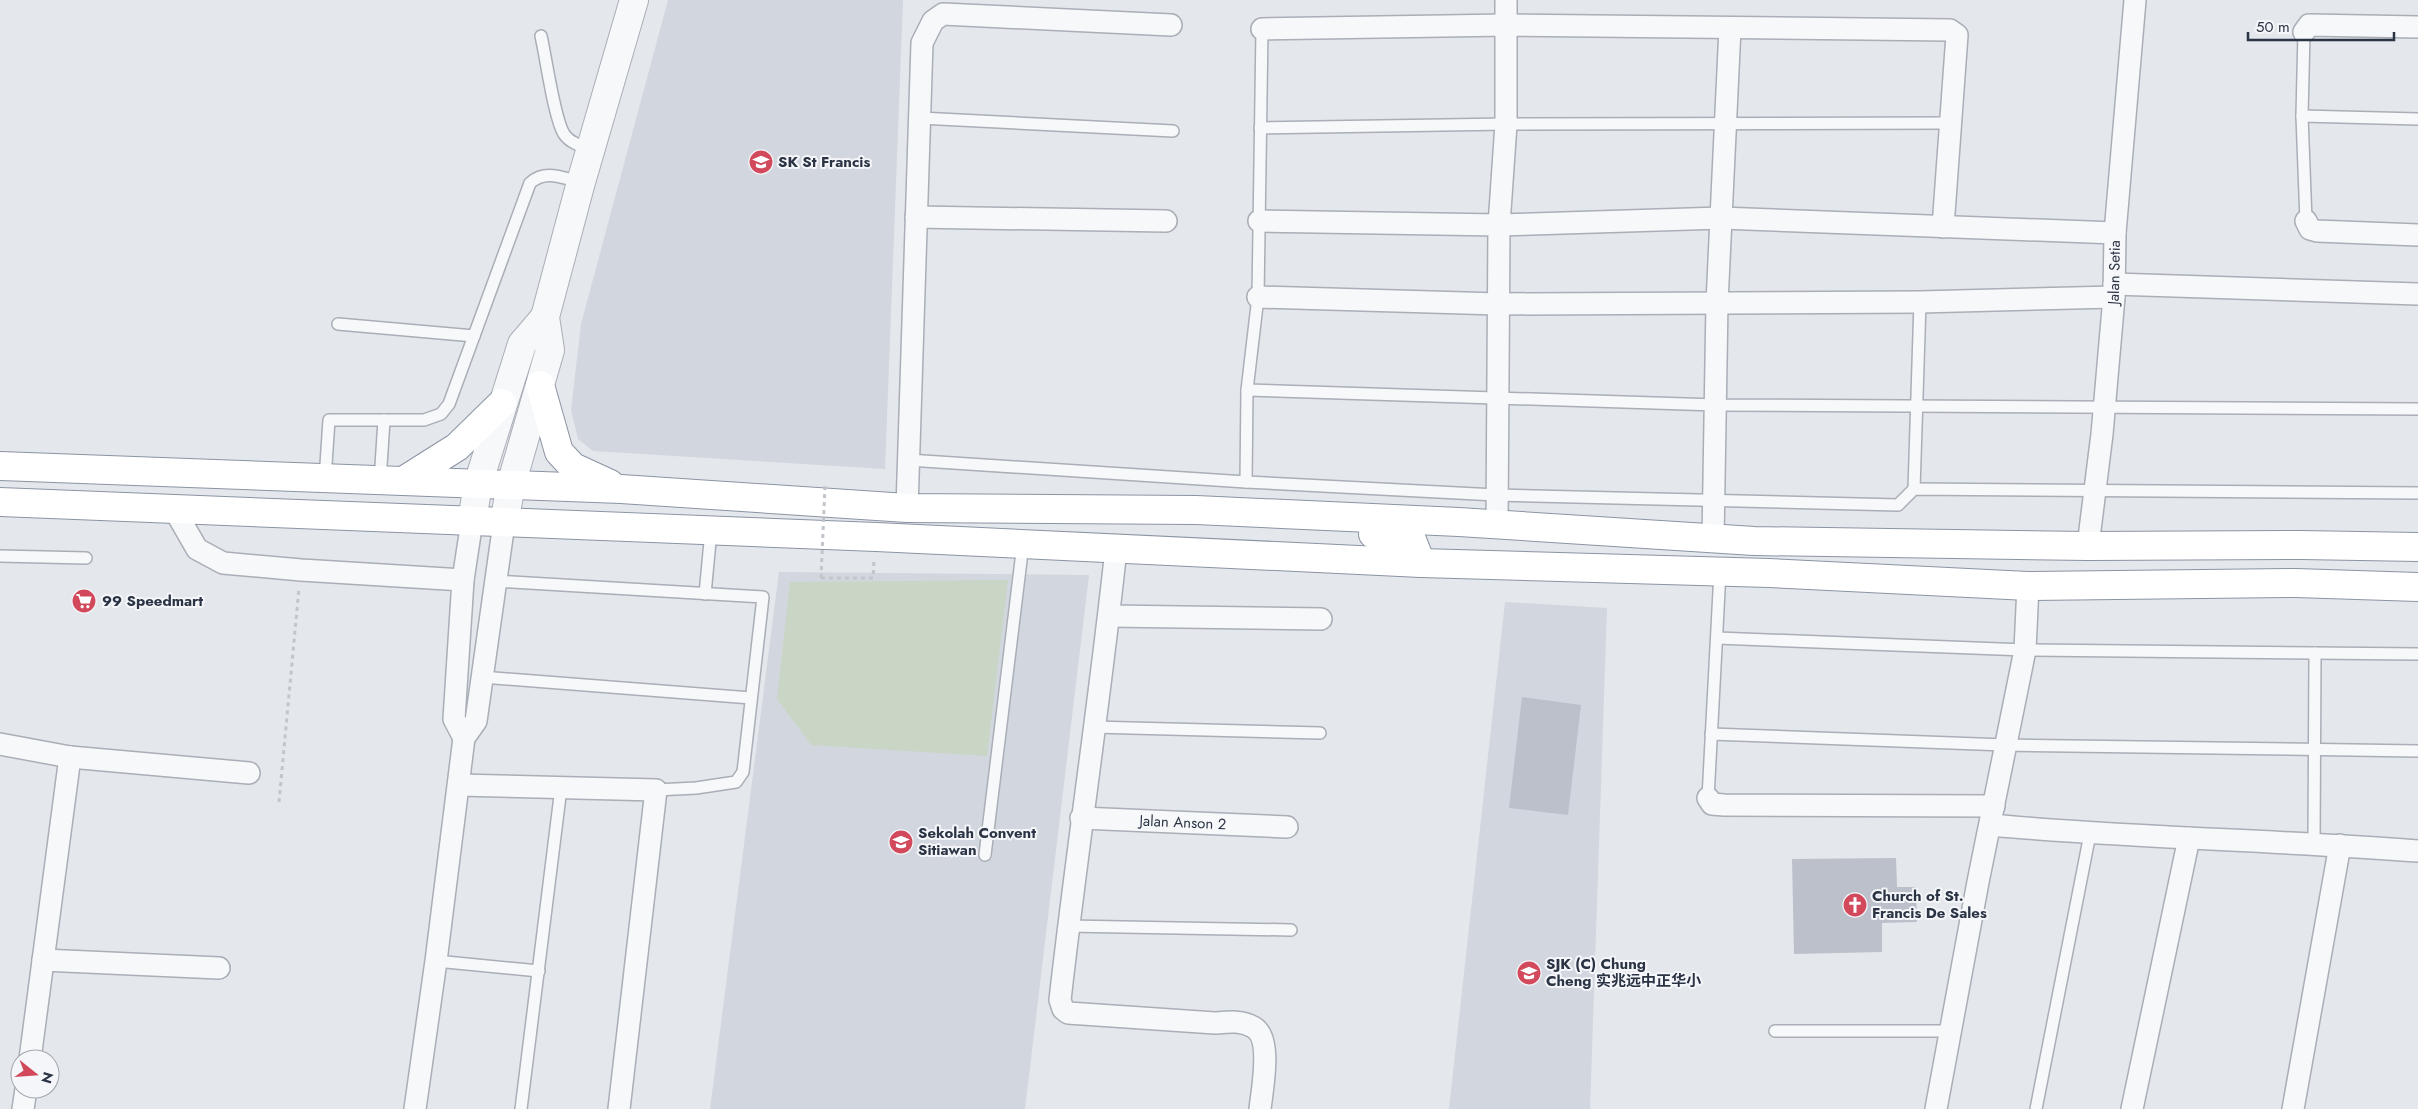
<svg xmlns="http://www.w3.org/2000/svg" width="2418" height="1109" viewBox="0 0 2418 1109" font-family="Jost,'Noto Sans SC',sans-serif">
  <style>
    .built { fill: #d2d6de }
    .green { fill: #c9d6c5 }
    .building { fill: #bbc0ca }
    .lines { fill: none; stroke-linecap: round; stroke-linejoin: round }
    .service-casing { stroke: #a9aeb7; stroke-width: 14 }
    .minor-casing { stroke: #a9aeb7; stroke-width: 24 }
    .tertiary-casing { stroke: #a9aeb7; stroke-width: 30 }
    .trunk-casing { stroke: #8b94a3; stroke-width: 30 }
    .path { stroke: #c2c5cb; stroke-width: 3; stroke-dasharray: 4 4; stroke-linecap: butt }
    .service { stroke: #f7f8fa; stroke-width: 11 }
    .minor { stroke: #f7f8fa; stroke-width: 21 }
    .tertiary { stroke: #f7f8fa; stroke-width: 28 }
    .trunk { stroke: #fff; stroke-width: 28 }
    .path-bridge { stroke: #c2c5cb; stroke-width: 3; stroke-dasharray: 4 4; stroke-linecap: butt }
    .labels { text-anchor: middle; stroke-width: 4; stroke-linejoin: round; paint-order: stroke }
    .poi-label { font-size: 15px; font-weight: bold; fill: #2b3445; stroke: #f4f6f9; text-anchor: start }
    .street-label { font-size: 15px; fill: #2b3445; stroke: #f4f6f9 }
  </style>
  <rect width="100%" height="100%" fill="#e4e7ec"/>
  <!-- built -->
  <g class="built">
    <polygon points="668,0 903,0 885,469 593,451 578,439 571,410 581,324"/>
    <polygon points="779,572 1089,575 1025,1109 710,1109"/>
    <polygon points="1505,602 1607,608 1590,1109 1449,1109"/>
  </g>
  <!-- green -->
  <polygon class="green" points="1008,580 987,756 811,745 777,699 790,582"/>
  <!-- building -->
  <g class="building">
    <polygon points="1522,697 1581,705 1568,815 1509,808"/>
    <polygon points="1896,858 1897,887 1916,887 1917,922 1882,923 1882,952 1794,954 1792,859"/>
  </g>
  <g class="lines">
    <defs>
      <g id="service">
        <polyline points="2304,32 2302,116 2306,221"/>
        <path d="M541,36C546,57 554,118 564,134C570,143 581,146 591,149"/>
        <polyline points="2302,116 2418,119"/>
        <polyline points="920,118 1173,131"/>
        <polyline points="1260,128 1506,124 1951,123"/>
        <polyline points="338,324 474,336"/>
        <polyline points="1247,390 1716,405 2418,409"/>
        <polyline points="908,460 1246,482 1496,495 1898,505 1914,489 2418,493"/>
        <path d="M325,479L329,420H424L441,414L449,404L530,183C545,169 563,178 581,182"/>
        <polyline points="380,481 384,420"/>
        <polyline points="1246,482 1247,390 1258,297 1262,29"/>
        <polyline points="1914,489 1920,302"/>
        <polyline points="0,556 86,558"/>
        <polyline points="495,581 763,597 743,772 736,782 696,788 656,790"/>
        <polyline points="705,594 711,531"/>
        <polyline points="1717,638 2025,650 2418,654"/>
        <polyline points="482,677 751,698"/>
        <polyline points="1093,727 1320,733"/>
        <polyline points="1711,734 2005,745 2418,751"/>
        <polyline points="1708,798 1720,572"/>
        <polyline points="2314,844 2315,653"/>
        <polyline points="985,855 1023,544"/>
        <polyline points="1068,926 1291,930"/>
        <polyline points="436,961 539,971"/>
        <polyline points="1775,1031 1951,1031"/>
        <polyline points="521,1109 561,788"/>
        <polyline points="2036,1109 2090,834"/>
      </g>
      <g id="minor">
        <polyline points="1262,29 1506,25 1950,30 1957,35 1943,227"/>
        <polyline points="2304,32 2309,25 2418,27"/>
        <polyline points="916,217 1166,221"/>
        <polyline points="1259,221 1499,225 1721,218 2115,233"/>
        <polyline points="2306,221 2310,229 2317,231 2418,235"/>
        <polyline points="2114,284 2418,294"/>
        <polyline points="1258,297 1498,304 1920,302 2114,297"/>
        <polyline points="907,508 922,43 933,21 943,14 1171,25"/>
        <polyline points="174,509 197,549 223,563 301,570 463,580"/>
        <polyline points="1497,525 1499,225 1506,124 1506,0"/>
        <polyline points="1713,540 1717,303 1730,28"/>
        <path id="s1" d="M2088,546L2102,434L2114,297L2115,233L2135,0"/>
        <path d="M1116,549C1100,700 1077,849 1060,1000L1063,1009L1068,1013L1215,1023C1228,1022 1241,1020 1253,1027C1273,1037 1262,1090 1260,1109"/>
        <polyline points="1109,616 1321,619"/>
        <polyline points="464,738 454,719 463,580 472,521"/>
        <polyline points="0,744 70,757 249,773"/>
        <polyline points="459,785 656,790 619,1109"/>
        <polyline points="1708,798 1712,804 1724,805 1994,806"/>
        <path id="s2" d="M1081,818L1287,827"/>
        <path d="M1990,825C2133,838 2275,840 2418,851"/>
        <polyline points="43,960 219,968"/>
        <polyline points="30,1059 70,757"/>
        <polyline points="23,1109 26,1089"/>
        <polyline points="415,1109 436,961 464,738 476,721 504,523"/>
        <polyline points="1936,1109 1978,882 2025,650 2028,586"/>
        <polyline points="2132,1109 2189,838"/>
        <polyline points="2293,1109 2340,845"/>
      </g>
      <g id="tertiary">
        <polyline points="472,521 478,484 522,344 545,317"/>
        <polyline points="504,523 511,485 550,350 545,317 581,182 634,0"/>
      </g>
      <g id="trunk">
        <polyline points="540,385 559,452 573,467 610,484"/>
        <polyline points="0,466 621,489 907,508 1196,510 1459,522 1754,541 2088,546 2301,545 2418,547"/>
        <polyline points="403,481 457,447 502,403"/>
        <polyline points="0,502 876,537 1421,563 1769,573 2028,586 2296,583 2418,587"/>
        <polyline points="1373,534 1399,535 1412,540 1421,563"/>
      </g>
    </defs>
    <!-- service casing -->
    <use href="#service" class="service-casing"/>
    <!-- minor casing -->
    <use href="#minor" class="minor-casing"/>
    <!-- tertiary casing -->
    <use href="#tertiary" class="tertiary-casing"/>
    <!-- trunk casing -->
    <use href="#trunk" class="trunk-casing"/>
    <!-- path -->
    <g class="path">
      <polyline points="821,578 873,578 874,560"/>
      <polyline points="279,802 299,588"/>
    </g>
    <!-- service -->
    <use href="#service" class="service"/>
    <!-- minor -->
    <use href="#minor" class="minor"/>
    <!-- tertiary -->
    <use href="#tertiary" class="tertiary"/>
    <!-- trunk -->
    <use href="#trunk" class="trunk"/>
    <!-- path-bridge -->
    <polyline class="path-bridge" points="821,578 825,486"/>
  </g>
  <!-- icons -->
  <defs>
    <symbol id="school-disc" viewBox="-11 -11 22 22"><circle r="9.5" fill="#d1495b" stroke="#f4f6f9"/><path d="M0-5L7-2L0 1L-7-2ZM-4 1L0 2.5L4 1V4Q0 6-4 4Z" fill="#fff"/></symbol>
    <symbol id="supermarket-disc" viewBox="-11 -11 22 22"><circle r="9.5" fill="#d1495b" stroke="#f4f6f9"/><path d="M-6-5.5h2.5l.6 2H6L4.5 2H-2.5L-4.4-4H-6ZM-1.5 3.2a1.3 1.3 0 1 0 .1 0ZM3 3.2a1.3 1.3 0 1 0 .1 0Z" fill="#fff"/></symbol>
    <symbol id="church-disc" viewBox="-11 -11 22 22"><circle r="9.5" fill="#d1495b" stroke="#f4f6f9"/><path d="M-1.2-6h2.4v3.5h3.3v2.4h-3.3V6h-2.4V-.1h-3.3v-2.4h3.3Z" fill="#fff"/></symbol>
  </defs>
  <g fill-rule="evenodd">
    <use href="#school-disc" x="747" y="148" width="28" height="28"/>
    <use href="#supermarket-disc" x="70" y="587" width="28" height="28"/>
    <use href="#school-disc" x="887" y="828" width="28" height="28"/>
    <use href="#church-disc" x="1841" y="891" width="28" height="28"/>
    <use href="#school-disc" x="1515" y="959" width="28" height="28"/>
  </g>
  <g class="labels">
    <!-- poi labels -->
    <g class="poi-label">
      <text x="778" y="167">SK St Francis</text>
      <text x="102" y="606">99 Speedmart</text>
      <text x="918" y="838">Sekolah Convent<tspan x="918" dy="17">Sitiawan</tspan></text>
      <text x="1872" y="901">Church of St.<tspan x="1872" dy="17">Francis De Sales</tspan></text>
      <text x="1546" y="969">SJK (C) Chung<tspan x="1546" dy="17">Cheng 实兆远中正华小</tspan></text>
    </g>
    <!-- street labels -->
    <g class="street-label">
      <text dy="5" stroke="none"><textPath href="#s1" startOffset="275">Jalan Setia</textPath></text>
      <text dy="5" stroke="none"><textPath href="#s2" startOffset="102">Jalan Anson 2</textPath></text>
    </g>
  </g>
  <!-- north arrow -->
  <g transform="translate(35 1074) rotate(107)"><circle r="24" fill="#f4f6f9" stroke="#a4a8b1"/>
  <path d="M0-4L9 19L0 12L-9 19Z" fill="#d1495b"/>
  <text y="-8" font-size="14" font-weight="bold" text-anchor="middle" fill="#2b3445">N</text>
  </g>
  <!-- scale -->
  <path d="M2248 32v8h146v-8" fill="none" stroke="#2b3445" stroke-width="2.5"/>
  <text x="2256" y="32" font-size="15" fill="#2b3445" stroke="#f4f6f9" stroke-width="4" paint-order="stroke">50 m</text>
</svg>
